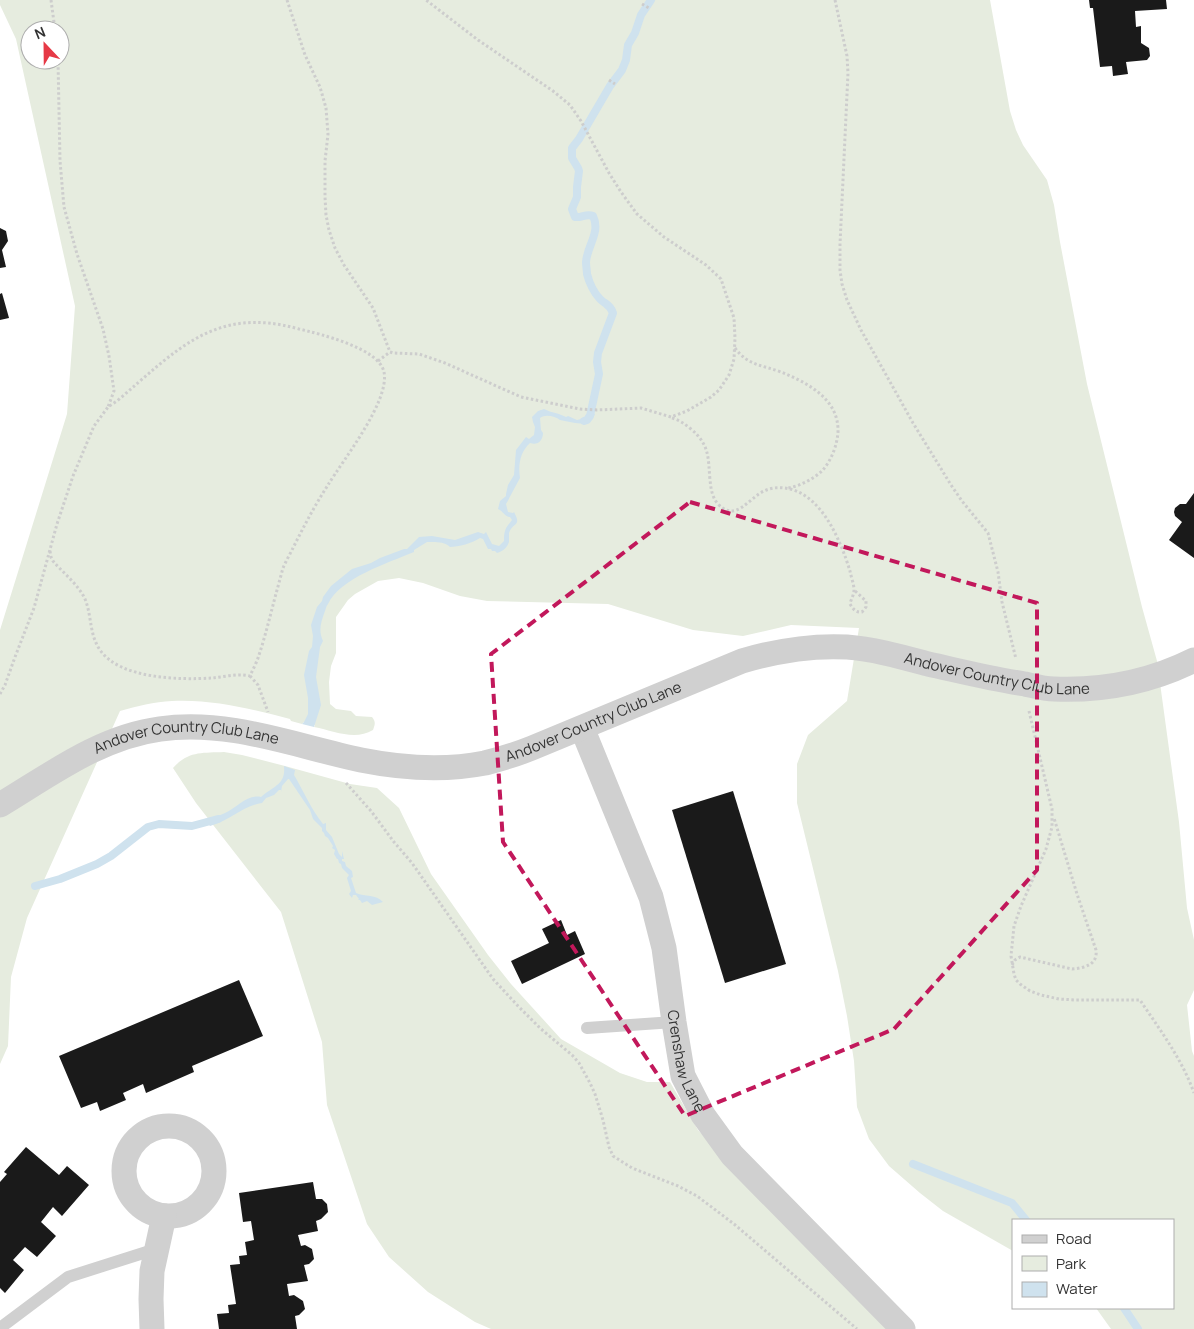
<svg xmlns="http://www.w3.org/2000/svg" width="1194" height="1329" viewBox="0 0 1194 1329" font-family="Manrope,sans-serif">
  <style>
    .green { fill: #e6ecdf; fill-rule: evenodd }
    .water { fill: #cfe2ee }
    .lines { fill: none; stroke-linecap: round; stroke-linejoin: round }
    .stream { stroke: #cfe2ee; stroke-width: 8 }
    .building { fill: #1a1a1a }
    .path { stroke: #cdcdcd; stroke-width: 3; stroke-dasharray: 2.5 2.5; stroke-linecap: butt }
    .lane { stroke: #d0d0d0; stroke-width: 12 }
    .street { stroke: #d0d0d0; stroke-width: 25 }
    .marked { fill: none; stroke: #c2185b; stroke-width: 4; stroke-dasharray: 10 6; stroke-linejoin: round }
    .labels { text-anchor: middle; stroke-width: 5; stroke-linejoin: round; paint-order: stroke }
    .street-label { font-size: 15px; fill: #333; stroke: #fff }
  </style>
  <rect width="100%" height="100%" fill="#fff"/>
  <!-- green -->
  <g class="green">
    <path d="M0,0H990L1010,111L1016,130L1023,145L1047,180L1054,205L1060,242L1087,384L1142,607L1157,661L1179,822L1187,908L1194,940V990L1187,1005L1192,1051L1194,1056V1329H1111L1096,1308H1173V1220H1013V1251L943,1211L920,1193L889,1166L869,1139L857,1107L854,1061L847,1016L838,971L797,803V764L808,735L847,701L859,628L791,625L743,636L693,630L608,604L487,601L460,596L423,583L399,578L378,581L355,594L348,600L336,617V653L331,666L329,682L330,704L336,709L351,711L356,716L372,717C376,722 375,724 373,730C355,741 334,731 314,727L315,725L304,722L302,724L291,721L290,719C251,709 213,699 172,701C154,702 137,706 120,711L27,918L11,977L8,1046L0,1064V630L67,414L75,306L16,39L0,5ZM30,30H60V60H30Z"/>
    <path d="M224,752L242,755L285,766L350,784L377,788L399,808L431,874L488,955L511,984L561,1039L620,1073L647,1082H670L698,1130L757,1196L888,1329H491L475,1322L428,1292L389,1257L367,1224L327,1105L322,1042L281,912L196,803L173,768C188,751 202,753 224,752Z"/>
  </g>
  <!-- water -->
  <g class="water">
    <path d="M544,409C552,413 559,413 566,417L568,416L577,420L585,418L586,414H595C589,429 572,422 560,420C555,416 545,414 540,418L541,430L543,433C543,440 538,446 530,443C520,452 518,465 520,478C515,487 511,495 506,504L508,512L513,513L514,512C522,527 513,522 509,533C509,536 509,539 509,542C507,548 503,551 497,553L495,551H492L491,549H488L483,539L480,538C473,543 458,547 450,547C444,541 434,542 427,542L414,550V552C388,563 340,578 328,604C326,606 326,609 325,611C321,622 318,630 323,641L320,647L316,677L321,705L314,727L302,724L304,722L308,714V698L304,675L309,651L312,647L313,636L311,625L317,607L322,601L323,597L331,586L352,569L371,563L380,558L404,549H407L419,537L432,536L455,540L478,532L484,534L486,532L492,544L499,546L504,541C504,529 506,528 512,520L510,517C505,517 503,511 498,509L500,501L506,496V494L508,485L514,475L516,450L526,437L529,439L534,435L535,427L533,422L532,417L538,411Z"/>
    <path d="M284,766L295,770L294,775C304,792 311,809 323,824L326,823V830L332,837L339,854L342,857V851L344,859H342V861L345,862L346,866L352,871L353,877L351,878L356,893C365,897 376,894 383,902L372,905L367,901L362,903L360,900H358L359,899L356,895H353L352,898L349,894L351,891L347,878L349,875L342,868L341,864L339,863L338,859H337L334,854L335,850L332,848L333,846L328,838L325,836L324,833L322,831V828L313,819L310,810L289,779H288L282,786L281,792V790H279L274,795L266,798L262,803C243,806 230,820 213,825L210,826L205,819C212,817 219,816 225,813C237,808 247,794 261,797C273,786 286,785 284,766Z"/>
  </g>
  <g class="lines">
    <!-- stream -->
    <g class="stream">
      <path d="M584,421L587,420L590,416L599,374L597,362L598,353L613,313C610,304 606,305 600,299C594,293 589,282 587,274C587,271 586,266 586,262C587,246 601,232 593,216C586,213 582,218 575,217L572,209L577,197V187L579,171L578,168L572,158V148L579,139L610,86L622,70L626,60L628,45L635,33L641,15L651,0"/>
      <polyline points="35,886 60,879 97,864 111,856 148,827 159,824 192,826 218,819"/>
      <polyline points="913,1164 1012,1203 1026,1220"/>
      <polyline points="1124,1308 1138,1329"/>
    </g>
  </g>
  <!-- building -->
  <g class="building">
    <polygon points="1089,0 1166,0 1167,9 1135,11 1136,27 1141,26 1141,43 1149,48 1150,56 1147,60 1126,62 1128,74 1113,76 1112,66 1100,67 1093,8 1090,8"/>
    <polygon points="0,228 6,231 8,241 2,250 6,267 0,268"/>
    <polygon points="2,293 9,318 0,320 0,294"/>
    <polygon points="1194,493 1194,558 1169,540 1182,522 1175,516 1174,512 1175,508 1180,504 1186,504"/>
    <polygon points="733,791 786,964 725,983 672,810"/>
    <polygon points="561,920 567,935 575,931 585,954 522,984 511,961 549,943 542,929"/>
    <polygon points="239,980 263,1036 192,1066 194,1072 146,1093 143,1084 123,1093 126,1100 100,1111 97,1102 81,1108 59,1056"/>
    <polygon points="26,1147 59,1175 67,1166 89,1185 62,1216 53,1207 41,1222 56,1236 37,1257 25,1247 13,1260 24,1270 5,1293 0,1288 0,1182 7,1174 4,1172"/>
    <polygon points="313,1182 316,1199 322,1199 327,1204 328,1212 321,1219 316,1221 318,1231 298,1235 301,1246 305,1245 312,1249 314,1259 309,1264 304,1265 308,1281 287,1284 289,1296 294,1295 303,1301 305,1309 299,1315 295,1316 297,1329 219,1329 217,1314 229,1313 228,1305 236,1304 230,1265 240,1264 239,1256 247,1255 245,1242 254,1240 251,1221 243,1222 239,1193"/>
  </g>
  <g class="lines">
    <!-- path -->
    <g class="path">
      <polyline points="51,0 55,30"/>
      <polyline points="287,0 305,55 320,87 326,108 328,134 325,161 325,197 326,215 329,230 335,248 344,265 373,308 390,352"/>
      <polyline points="835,0 847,56 848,73 840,244 840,270 842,284 847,300 861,330 913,423 951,485 962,501 988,533 998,572 1002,602 1016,659"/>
      <polyline points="642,4 649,8"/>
      <polyline points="609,80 615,84"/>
      <path d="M735,348C748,366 763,365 781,372C808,383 839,399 838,432C837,446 831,461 822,471C813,479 800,486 788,488"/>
      <polyline points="378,361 390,352 393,353 419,354 445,363 521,397 580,409 597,410 641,408 671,417 687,411 711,397 719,390 729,375 734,359 735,338 734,318 721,279 706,265 664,237 637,214 621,192 609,173 581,121 570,105 553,91 478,40 426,0"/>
      <path d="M672,418C679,420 685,424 691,429C710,445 708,458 710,480C711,489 712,498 719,505C736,522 749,498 764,491C772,487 781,487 790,489C823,497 841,542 850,571C851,577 854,584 854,590C854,595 851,599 850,604C853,609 856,613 862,612L866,607V601L854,590"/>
      <path d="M50,551L51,557L53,561C63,573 78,584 85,599C92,616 89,634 100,650C120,679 179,680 212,678C224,677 237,673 250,676C253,669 257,662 259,655C266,634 271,612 277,590C279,583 281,575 283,568C286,561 290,554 293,548C304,526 315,505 328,485C343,460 390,401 384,372C379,348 320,334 299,329C214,305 176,351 117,401L108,407L114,391L109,356L103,329L77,254L64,207L60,161L58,60"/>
      <polyline points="250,676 258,685 268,712"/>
      <polyline points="0,694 5,685 15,657 34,608 57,524 73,476 94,426 108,407"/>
      <path d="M1029,711L1052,809V827L1046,849L1021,906L1014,926L1011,956L1014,974L1016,980L1020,984L1030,991L1041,995L1059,999L1075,1000H1140C1160,1030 1182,1059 1194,1093"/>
      <polyline points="346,783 371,811 394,842 412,863 493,979 518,1006 541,1029 572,1055 579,1063 590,1083 595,1094 603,1120 609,1147 613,1156 632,1168 678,1186 697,1196 734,1224 857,1329"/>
      <path d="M1012,965L1015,960L1020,957L1072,969C1084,968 1098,965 1096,950L1077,894L1054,818"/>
    </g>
    <!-- lane -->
    <g class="lane">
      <polyline points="587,1028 674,1022"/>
      <polyline points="0,1328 68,1277 156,1249"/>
    </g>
    <!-- street -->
    <g class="street">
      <path id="s1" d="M582,728L651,897L664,948L674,1022L683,1076L703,1115L732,1155L903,1329"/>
      <path id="s2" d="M0,805C50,775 100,737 160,729C228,719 295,746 361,760C401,768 444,771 485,763C501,759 517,754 532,748L742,661C776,651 811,645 847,647C874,649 902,657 928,664C960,671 992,679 1025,684C1034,686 1045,689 1054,689C1104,691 1150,682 1194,660"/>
      <circle cx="169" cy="1171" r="45"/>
      <polyline points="152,1329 151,1299 152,1271 164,1216"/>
    </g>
  </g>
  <!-- marked area -->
  <path class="marked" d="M690,502L1037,603V870L894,1029L685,1116L503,842L491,654Z"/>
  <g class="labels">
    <!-- street labels -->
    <g class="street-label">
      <text dy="5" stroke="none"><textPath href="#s2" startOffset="1044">Andover Country Club Lane</textPath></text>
      <text dy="5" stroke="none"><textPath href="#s2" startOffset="624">Andover Country Club Lane</textPath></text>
      <text dy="5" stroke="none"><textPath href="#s2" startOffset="204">Andover Country Club Lane</textPath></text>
      <text dy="5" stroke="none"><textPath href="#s1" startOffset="351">Crenshaw Lane</textPath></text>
    </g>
  </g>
  <!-- legend -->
  <rect x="1012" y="1219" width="162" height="90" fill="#ffffff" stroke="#adadad"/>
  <rect x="1022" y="1235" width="25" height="8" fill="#d0d0d0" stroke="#adadad"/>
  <text x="1056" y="1244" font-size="15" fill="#333333">Road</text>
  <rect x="1022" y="1256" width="25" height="15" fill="#e6ecdf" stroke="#adadad"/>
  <text x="1056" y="1269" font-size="15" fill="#333333">Park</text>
  <rect x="1022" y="1282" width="25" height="15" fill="#cfe2ee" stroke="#adadad"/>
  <text x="1056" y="1294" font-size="15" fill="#333333">Water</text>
  <!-- north arrow -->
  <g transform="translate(45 45) rotate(338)"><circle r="24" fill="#ffffff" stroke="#adadad"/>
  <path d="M0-4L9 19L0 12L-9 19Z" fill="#e63946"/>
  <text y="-8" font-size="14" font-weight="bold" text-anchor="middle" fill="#333333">N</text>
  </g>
</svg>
